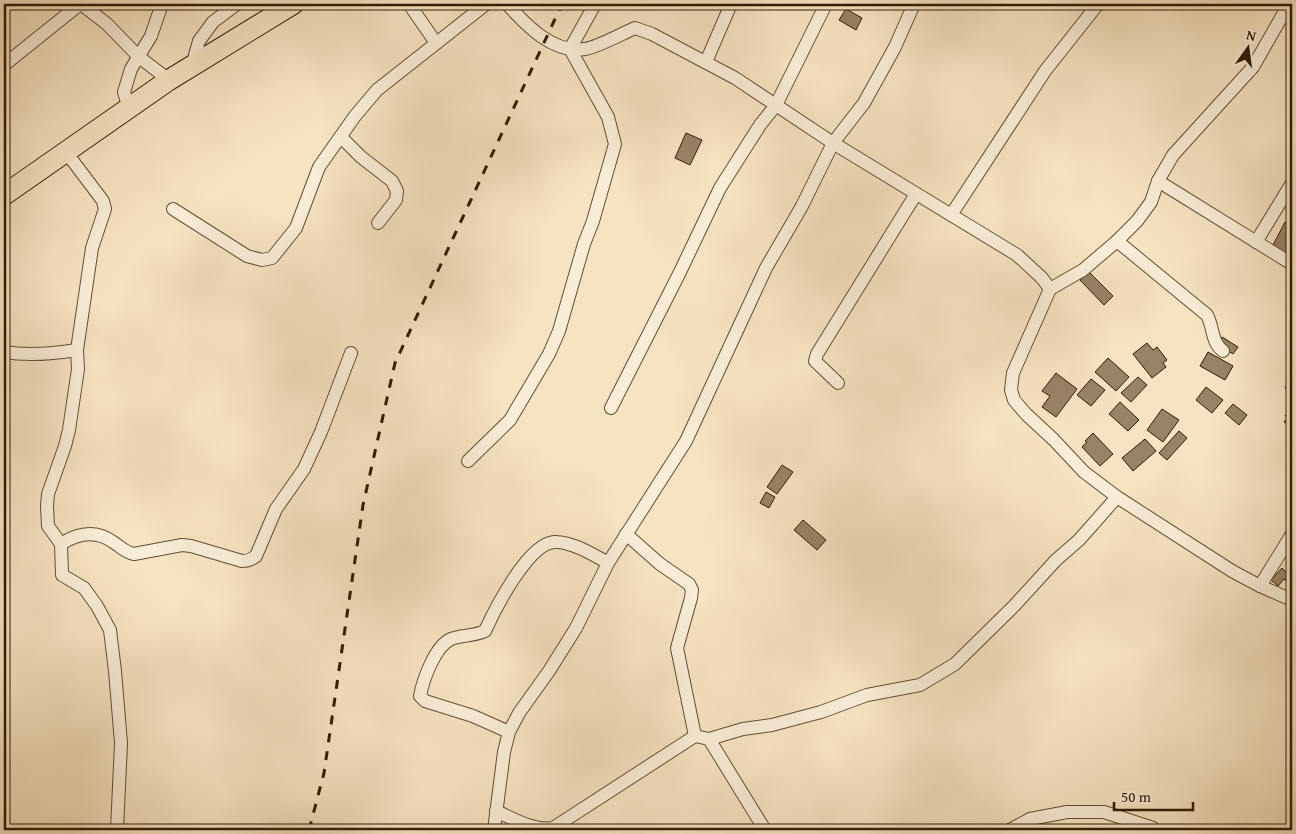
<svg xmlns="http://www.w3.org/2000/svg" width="1296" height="834" viewBox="0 0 1296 834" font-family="'Gentium Book Plus',serif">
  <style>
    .building { fill: #978367; stroke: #311c05 }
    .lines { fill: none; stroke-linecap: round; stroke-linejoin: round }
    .minor-casing { stroke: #624e34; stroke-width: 14 }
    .primary-casing { stroke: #311c05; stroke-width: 22 }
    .minor { stroke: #f9edd7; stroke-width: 12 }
    .primary { stroke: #f6e3c1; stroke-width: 20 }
    .rail { stroke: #311c05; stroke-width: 3; stroke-dasharray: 9 9; stroke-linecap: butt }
  </style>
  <rect width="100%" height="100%" fill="#f6e3c1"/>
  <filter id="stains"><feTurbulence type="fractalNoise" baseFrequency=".004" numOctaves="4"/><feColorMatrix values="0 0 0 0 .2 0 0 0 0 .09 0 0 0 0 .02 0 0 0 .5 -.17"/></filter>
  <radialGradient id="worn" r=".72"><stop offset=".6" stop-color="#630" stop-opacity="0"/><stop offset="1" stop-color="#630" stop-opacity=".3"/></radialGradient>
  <!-- building -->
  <g class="building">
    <polygon points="846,9 862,18 856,30 839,20"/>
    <polygon points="686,133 702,140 690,165 675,158"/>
    <polygon points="1285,222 1292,226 1292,261 1271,249"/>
    <polygon points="1089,272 1113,296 1104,305 1080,280"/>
    <polygon points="1222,337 1238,347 1233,354 1217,344"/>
    <polygon points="1147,343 1153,350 1157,347 1167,360 1163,363 1166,367 1152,378 1133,354"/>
    <polygon points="1208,352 1233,366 1225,380 1200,366"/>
    <polygon points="1108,358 1129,377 1116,391 1095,372"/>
    <polygon points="1056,373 1077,389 1056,417 1042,407 1050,396 1042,391"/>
    <polygon points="1138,377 1147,385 1131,402 1121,393"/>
    <polygon points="1291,377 1292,377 1292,392 1285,388"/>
    <polygon points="1091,379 1105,390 1091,406 1077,395"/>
    <polygon points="1206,387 1223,400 1212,413 1196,400"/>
    <polygon points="1120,402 1139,420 1128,431 1109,414"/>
    <polygon points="1233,404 1247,415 1239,425 1225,413"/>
    <polygon points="1291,408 1292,409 1292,428 1284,422 1288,417 1285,416"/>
    <polygon points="1162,409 1179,420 1163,442 1147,430"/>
    <polygon points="1179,431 1187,438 1167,460 1159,453"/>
    <polygon points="1093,433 1113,454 1100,466 1082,447 1087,442 1085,441"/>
    <polygon points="1145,439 1156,451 1133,471 1122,458"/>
    <polygon points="782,465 793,472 777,494 767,487"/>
    <polygon points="766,492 775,497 769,508 760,503"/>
    <polygon points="803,520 826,540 817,550 794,530"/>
    <polygon points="1282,568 1292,579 1288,583 1284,579 1278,586 1271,580"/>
  </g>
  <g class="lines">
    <defs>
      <g id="minor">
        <polyline points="81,4 107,24 139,57 169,80"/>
        <polyline points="409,4 436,43"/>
        <path d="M507,4C526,25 553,54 585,49C598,47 621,34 635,28L652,34L735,78L833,143L1017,255L1042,278L1050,289"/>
        <polyline points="1289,4 1253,67 1173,155 1158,181 1151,202 1137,221 1117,241 1083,270 1050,289 1013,373 1011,390 1014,400 1026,414 1054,440 1084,472 1117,497 1232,571 1260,586 1292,600"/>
        <polyline points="706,62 731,4"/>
        <polyline points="4,65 80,4"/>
        <polyline points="192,66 199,41 213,22 237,4"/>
        <polyline points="129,109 124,92 131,69 151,36 162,4"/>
        <polyline points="341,137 361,157 392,181 397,191 396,200 378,223"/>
        <polyline points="66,152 103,201 105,209 92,248 77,350 78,369 69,430 65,446 48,494 47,506 48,526 61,544 62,575 84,588 97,606 110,630 115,671 121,743 117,830"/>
        <polyline points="1158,181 1292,264"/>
        <polyline points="173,209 247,256 262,260 272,258 296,228 319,167 355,116 377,90 486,4"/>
        <polyline points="951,215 1045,71 1098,4"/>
        <path d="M1117,241L1207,315C1214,328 1211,342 1223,351"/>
        <polyline points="1256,242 1292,183"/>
        <path d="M4,352C28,356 52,354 77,350"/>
        <polyline points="838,383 815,361 817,354 916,194"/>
        <polyline points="611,408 680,272 720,188 760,125 776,105 826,4"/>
        <polyline points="468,461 510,420 549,354 559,331 584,244 593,221 615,144 608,117 570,49 595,4"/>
        <polyline points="626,534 660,564 689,584 692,590 691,598 677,648 695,736 709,739 743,729 772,725 821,712 867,695 920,685 955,664 1014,606 1056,560 1079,540 1117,497"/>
        <path d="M61,544C78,533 96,530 113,542C121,547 126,553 134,554L182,545L191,546L242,561C248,561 251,560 256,556L276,509L304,469L321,432L351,353"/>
        <polyline points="1260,586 1292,534"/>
        <path d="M509,732L473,716L425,701L420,696C423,680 435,646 451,639C461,635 475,636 485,631C495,609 528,544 554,542C571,541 594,555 608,563"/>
        <polyline points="709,739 765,830"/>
        <path d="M496,811C514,819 533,831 553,828L695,736"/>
        <polyline points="494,830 504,752 509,732 519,713 549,671 576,628 608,563 686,441 766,268 802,206 833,143 864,103 895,47 914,4"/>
        <polyline points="1010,830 1030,819 1067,812 1104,812 1153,828"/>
      </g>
      <polyline id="primary" points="4,195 169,80 293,4"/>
    </defs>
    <!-- minor casing -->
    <use href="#minor" class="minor-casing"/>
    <!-- primary casing -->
    <use href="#primary" class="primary-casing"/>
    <!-- minor -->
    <use href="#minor" class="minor"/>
    <!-- primary -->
    <use href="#primary" class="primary"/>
    <!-- rail -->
    <polyline class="rail" points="309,830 324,773 363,505 395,363 562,4"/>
  </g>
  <!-- margin -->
  <rect width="1296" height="834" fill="none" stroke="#f6e3c1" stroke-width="20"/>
  <rect x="5" y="5" width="1286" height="824" fill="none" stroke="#311c05" stroke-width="2.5"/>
  <rect x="10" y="10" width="1276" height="814" fill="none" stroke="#311c05"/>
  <!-- north arrow -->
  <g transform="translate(1248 48) rotate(14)" stroke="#f9edd7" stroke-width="4" paint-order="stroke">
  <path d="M0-4L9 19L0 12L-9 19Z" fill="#311c05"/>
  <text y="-8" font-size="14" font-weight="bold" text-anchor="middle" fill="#311c05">N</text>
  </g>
  <!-- scale -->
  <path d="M1114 802v8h79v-8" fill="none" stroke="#311c05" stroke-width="2.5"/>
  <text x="1121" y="802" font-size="15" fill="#311c05" stroke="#f9edd7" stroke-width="4" paint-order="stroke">50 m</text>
  <rect width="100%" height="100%" filter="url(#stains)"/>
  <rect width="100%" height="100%" fill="url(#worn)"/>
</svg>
